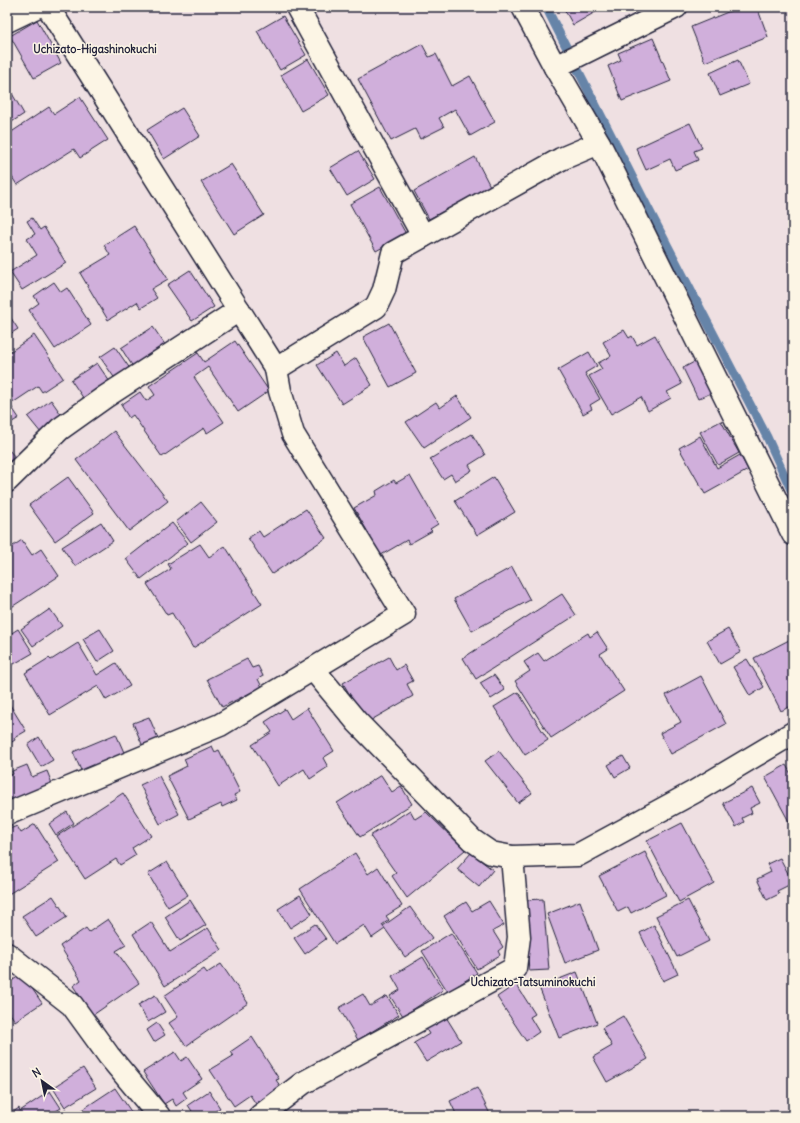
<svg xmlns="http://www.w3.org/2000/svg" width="800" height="1123" viewBox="0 0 800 1123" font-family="Delius,sans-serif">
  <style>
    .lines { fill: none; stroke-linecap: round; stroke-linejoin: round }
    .stream { stroke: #6684a8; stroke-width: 9 }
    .building { fill: #d0afdb; stroke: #22223b }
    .minor-casing { stroke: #22223b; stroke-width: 25 }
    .minor { stroke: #fcf5e5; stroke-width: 22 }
    .labels { text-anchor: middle; stroke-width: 3; stroke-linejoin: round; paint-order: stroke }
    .neighbourhood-label { font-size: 11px; font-weight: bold; fill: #22223b; stroke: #fcf5e5 }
  </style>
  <rect width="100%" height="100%" fill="#efe0e2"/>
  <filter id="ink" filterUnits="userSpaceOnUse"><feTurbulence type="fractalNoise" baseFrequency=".025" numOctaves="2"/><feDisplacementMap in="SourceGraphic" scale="8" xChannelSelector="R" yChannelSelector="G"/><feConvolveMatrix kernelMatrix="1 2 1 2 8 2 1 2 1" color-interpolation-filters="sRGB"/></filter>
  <g filter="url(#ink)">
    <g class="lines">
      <!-- stream -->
      <polyline class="stream" points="546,7 648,208 767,437 793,494"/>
    </g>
    <!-- building -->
    <g class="building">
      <polygon points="563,7 604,7 573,25"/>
      <polygon points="740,7 757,7 768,37 705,62 691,27"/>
      <polygon points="283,16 306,55 280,70 257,31"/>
      <polygon points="37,20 61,63 34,78 10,36"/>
      <polygon points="653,38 671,81 622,101 608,66 621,60 618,53"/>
      <polygon points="422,44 429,57 436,54 452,86 470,76 495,122 470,136 455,109 439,118 444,127 420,139 415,129 391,141 358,79"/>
      <polygon points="308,59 329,95 301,111 281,75"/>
      <polygon points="738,60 749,84 720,96 710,73"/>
      <polygon points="7,85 24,114 7,125"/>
      <polygon points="80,97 108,140 80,158 74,149 17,185 7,169 7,135 49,107 54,114"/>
      <polygon points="182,108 200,136 164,159 147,130"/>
      <polygon points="690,123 702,148 694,151 698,160 675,170 670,159 646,170 636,148"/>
      <polygon points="358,151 375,179 347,196 330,168"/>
      <polygon points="475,157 490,186 429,219 414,191"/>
      <polygon points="231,164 264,215 234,234 201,182"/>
      <polygon points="380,187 406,234 376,251 350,204"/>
      <polygon points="32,218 40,230 44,227 66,263 22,290 10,272 37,255 27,239 35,234 27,221"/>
      <polygon points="134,226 168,279 151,289 157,298 141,308 137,302 108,320 80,273 110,255 104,245"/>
      <polygon points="190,270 214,307 192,321 167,285"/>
      <polygon points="54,282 61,292 67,288 91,325 55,349 29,310 39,303 34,296"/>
      <polygon points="7,312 18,329 7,336"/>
      <polygon points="389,323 416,373 390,387 363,337"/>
      <polygon points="153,327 168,349 135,370 121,348"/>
      <polygon points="624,330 629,338 632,336 637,345 655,335 682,384 667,392 671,398 648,411 641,397 611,414 589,376 602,369 598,363 611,356 603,342"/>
      <polygon points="34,335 63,378 42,392 38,386 14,402 7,392 7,354"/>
      <polygon points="235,341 269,391 238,412 208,367 194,377 224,422 207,433 204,428 162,457 133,415 129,418 121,405 140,392 146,401 155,395 149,386 198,353 204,362"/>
      <polygon points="115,347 133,373 118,383 100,357"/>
      <polygon points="589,352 597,366 585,373 600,399 590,405 592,409 583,414 558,370"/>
      <polygon points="336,353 344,366 356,358 372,385 342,404 317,365"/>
      <polygon points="696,361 711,393 698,399 683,368"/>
      <polygon points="97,363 112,385 86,402 71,380"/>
      <polygon points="457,396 471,417 424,448 406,422 436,402 440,408"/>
      <polygon points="7,400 19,418 7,425"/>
      <polygon points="51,400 63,417 41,433 28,417"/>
      <polygon points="721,421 739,453 718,465 700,432"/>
      <polygon points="114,431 168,501 129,531 76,460"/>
      <polygon points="472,434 485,455 469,465 472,470 455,481 451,474 443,479 430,459"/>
      <polygon points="700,436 717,468 740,455 748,470 705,494 679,448"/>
      <polygon points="7,448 17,459 7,468"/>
      <polygon points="410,475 438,524 430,529 432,531 409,544 407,540 376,558 365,537 369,534 354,508 377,495 376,491 394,480 396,483"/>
      <polygon points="68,477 94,513 55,541 29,505"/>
      <polygon points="494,477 515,512 477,535 455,501"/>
      <polygon points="201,502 217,522 191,542 176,522"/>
      <polygon points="306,509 326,538 272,574 248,538 259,531 263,537"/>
      <polygon points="101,522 113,541 75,566 62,547"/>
      <polygon points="172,523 188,543 141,579 126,559"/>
      <polygon points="22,540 32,555 41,549 59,576 7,610 7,550"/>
      <polygon points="200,544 209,557 225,546 262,604 193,648 172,613 167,615 147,584 171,569 168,564"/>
      <polygon points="512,567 530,600 472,631 454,599"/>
      <polygon points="562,594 576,615 476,679 463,658"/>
      <polygon points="50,609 62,626 33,646 21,629"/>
      <polygon points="18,629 33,653 7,668 7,636"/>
      <polygon points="100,629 114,651 97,662 83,639"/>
      <polygon points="728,629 741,652 720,664 707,641"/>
      <polygon points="597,632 608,649 600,654 624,691 551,738 515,681 530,671 524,662 538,653 544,661 588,633 590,637"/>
      <polygon points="793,638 793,685 791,686 793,690 793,705 781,711 754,658"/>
      <polygon points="78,643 97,675 116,663 130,686 106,700 98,686 50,715 25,673 49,658 51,660"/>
      <polygon points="389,657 396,670 404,665 413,681 407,684 413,696 366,723 343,683"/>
      <polygon points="247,659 252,668 258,666 263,676 258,679 262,687 222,707 207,679"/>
      <polygon points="747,659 764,687 750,696 733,667"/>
      <polygon points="494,675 505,690 491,699 480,683"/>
      <polygon points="701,676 726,724 671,754 660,733 681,722 666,695"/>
      <polygon points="518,692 548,740 525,755 494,707"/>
      <polygon points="7,700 26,731 14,738 15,740 7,745"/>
      <polygon points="307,708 334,751 323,758 328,767 310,779 304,769 278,786 252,745 272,732 265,722 285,709 291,719"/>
      <polygon points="149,717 160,743 144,749 133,723"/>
      <polygon points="116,734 126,757 83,775 73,752"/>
      <polygon points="39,737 53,760 41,767 28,745"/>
      <polygon points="212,746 215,752 219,750 240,792 234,795 237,800 222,807 221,804 189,819 167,776 187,766 184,759"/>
      <polygon points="499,751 532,793 518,803 485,761"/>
      <polygon points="623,756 630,768 615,777 608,765"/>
      <polygon points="27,765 32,777 47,771 53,786 7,805 7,777 13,774 12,771"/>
      <polygon points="786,765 791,774 793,772 793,829 765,777"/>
      <polygon points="381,775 392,792 401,786 412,804 360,837 337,803"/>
      <polygon points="159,776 179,814 160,824 140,785"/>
      <polygon points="752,788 760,803 750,808 752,813 742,818 744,822 736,827 723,803"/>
      <polygon points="123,793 151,836 132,848 136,855 120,865 116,859 85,879 57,836"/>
      <polygon points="410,810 415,819 426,812 465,850 407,898 392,876 396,873 370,836"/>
      <polygon points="67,812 74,823 56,835 49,824"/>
      <polygon points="682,823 714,883 679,902 647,841"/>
      <polygon points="35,824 59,862 7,895 7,830 17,826 21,833"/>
      <polygon points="645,852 666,895 631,913 628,907 618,912 599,876"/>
      <polygon points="355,853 368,874 378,867 402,906 386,916 389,920 382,925 385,929 372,938 364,925 335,944 300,889"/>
      <polygon points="471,853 493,870 479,887 457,869"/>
      <polygon points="780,858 793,883 777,891 779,894 767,900 757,879 771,872 767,864"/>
      <polygon points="167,862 188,895 168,907 148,874"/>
      <polygon points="300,895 312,914 290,928 278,909"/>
      <polygon points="53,896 67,917 36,937 22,916"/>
      <polygon points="543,899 549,970 529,971 524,900"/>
      <polygon points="190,900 206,925 180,941 165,917"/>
      <polygon points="688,900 709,941 677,957 656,916"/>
      <polygon points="489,901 504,925 493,931 503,947 498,951 500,955 477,969 444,916 466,902 472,911"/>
      <polygon points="580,901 598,950 565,963 547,914"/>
      <polygon points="410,907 432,938 405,957 383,926"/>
      <polygon points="108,919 126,945 116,951 139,983 93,1015 73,986 81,980 60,946 86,928 89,932"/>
      <polygon points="151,922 170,952 208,928 222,950 165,986 133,934"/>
      <polygon points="315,924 326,939 305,954 294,938"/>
      <polygon points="654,925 678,974 663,981 640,933"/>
      <polygon points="451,933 477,973 448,992 422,951"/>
      <polygon points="423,957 443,990 403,1016 390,996 400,990 392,976"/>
      <polygon points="221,964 248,1003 186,1046 169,1023 178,1017 164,996 204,969 207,973"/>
      <polygon points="577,972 597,1023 559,1038 539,987"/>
      <polygon points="22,974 42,1003 15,1021 7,1009 7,984"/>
      <polygon points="516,984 535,1014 530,1017 539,1032 526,1041 497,997"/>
      <polygon points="363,994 370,1006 387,996 399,1015 358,1040 339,1008"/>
      <polygon points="155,995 165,1012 148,1022 138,1005"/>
      <polygon points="623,1016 648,1059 607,1082 593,1057 612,1046 602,1028"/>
      <polygon points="446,1017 461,1041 426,1062 414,1043 429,1034 426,1029"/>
      <polygon points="157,1023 165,1035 154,1042 147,1030"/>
      <polygon points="252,1037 279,1079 276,1080 281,1087 256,1104 250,1095 234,1106 210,1070 233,1056 230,1052"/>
      <polygon points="175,1052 181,1061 187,1057 202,1079 183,1092 187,1098 176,1106 172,1099 164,1104 143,1072"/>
      <polygon points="83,1068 96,1088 65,1107 53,1088"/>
      <polygon points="115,1088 134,1116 75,1116 74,1115"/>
      <polygon points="477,1088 491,1116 457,1116 450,1101"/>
      <polygon points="50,1091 61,1108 48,1116 7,1116 19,1108 20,1111"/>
      <polygon points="209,1091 220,1108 208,1116 195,1116 188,1105"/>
      <polygon points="66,1109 70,1116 55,1116"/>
    </g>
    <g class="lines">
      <defs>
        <g id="minor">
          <polyline points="297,7 423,236"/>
          <polyline points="523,7 555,67 599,143 793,534"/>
          <polyline points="7,21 36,7"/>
          <polyline points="555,67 676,7"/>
          <polyline points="276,369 376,307 384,290 393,253 561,159 599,143"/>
          <polyline points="7,481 60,429 105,397 239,310"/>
          <polyline points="313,669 357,722 472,840 491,853 512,857 578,855 694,792 793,733"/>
          <polyline points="7,814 220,725 404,614 293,434 280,391 276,369 48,7"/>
          <polyline points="7,954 72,1005 109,1056 159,1116"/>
          <polyline points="260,1116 303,1083 515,968 519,937 512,857"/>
        </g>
      </defs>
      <!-- minor casing -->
      <use href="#minor" class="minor-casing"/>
      <!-- minor -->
      <use href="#minor" class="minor"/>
    </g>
  </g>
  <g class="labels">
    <!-- neighbourhood labels -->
    <g class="neighbourhood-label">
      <text x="95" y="53">Uchizato-Higashinokuchi</text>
      <text x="533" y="986">Uchizato-Tatsuminokuchi</text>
    </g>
  </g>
  <!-- margin -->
  <rect width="800" height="1123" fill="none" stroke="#fcf5e5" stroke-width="24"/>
  <rect x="12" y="12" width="776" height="1099" fill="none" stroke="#22223b" stroke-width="1.5" filter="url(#ink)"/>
  <!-- north arrow -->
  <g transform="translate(42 1081) rotate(327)" stroke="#fcf5e5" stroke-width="3" paint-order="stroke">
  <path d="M0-3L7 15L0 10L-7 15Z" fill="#22223b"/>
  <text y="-6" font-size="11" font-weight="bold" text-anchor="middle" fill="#22223b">N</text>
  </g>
</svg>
